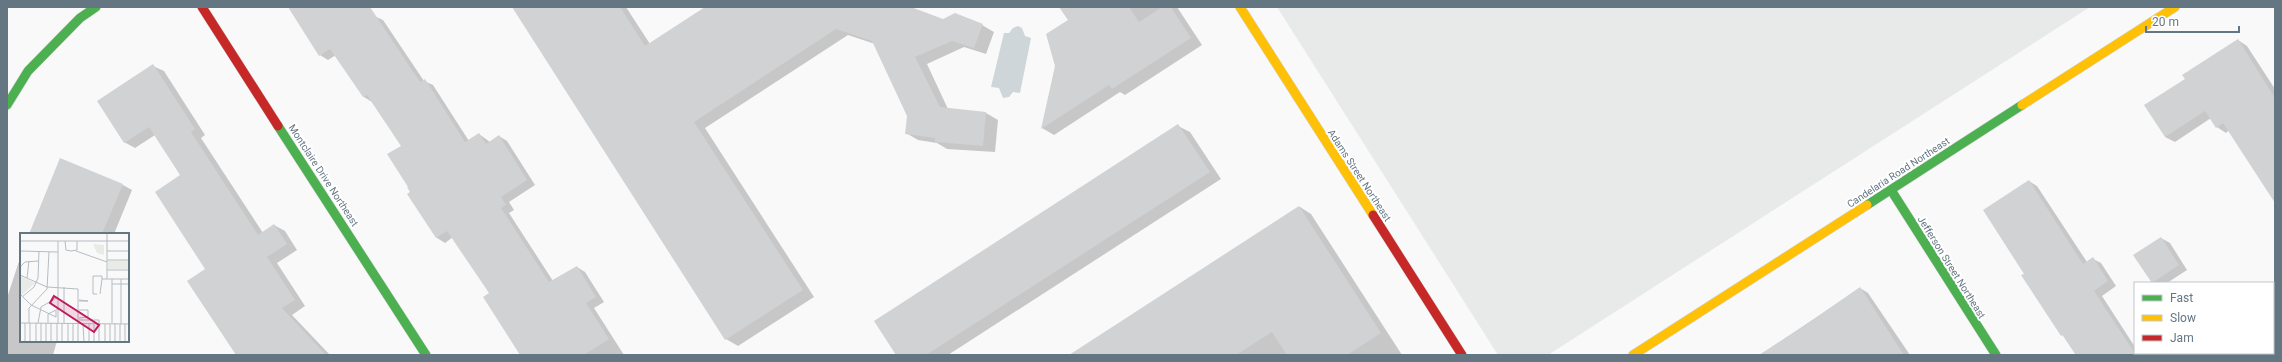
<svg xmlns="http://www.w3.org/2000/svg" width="2282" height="362" viewBox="0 0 2282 362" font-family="Roboto,sans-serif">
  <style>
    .built { fill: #e8e9e9 }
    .water { fill: #ced6d9 }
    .shadow { fill: #0003 }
    .building { fill: #d0d2d3 }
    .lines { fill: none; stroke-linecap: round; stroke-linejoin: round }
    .fast-casing { stroke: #d5d6d7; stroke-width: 10 }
    .slow-casing { stroke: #d5d6d7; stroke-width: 10 }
    .jam-casing { stroke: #d5d6d7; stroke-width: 10 }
    .fast { stroke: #4caf50; stroke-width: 9 }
    .slow { stroke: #ffc107; stroke-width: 9 }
    .jam { stroke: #c62828; stroke-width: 9 }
    .labels { text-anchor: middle; stroke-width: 4; stroke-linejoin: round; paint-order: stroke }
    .street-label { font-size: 10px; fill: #657683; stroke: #fff }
    .inset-road { fill: none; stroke: #b5bdc3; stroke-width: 1 }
    .view { fill: #c2185b; fill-opacity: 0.15; stroke: #c2185b; stroke-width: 2 }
    .inset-edge { fill: none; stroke: #657683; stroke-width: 2 }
  </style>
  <rect width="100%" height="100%" fill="#f9f9f9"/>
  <!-- built -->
  <polygon class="built" points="1277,7 2090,7 1548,355 1498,355"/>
  <!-- water -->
  <polygon class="water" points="1018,26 1022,28 1025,36 1031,38 1020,93 1013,92 1009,97 1003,98 999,88 991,87 1004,33 1009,33 1013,28"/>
  <!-- shadow -->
  <g class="shadow">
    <polygon points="289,7 354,7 383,20 424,81 433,85 469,141 479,134 490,142 499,136 507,141 535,185 509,202 514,210 509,213 553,281 577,267 585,272 604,302 594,308 624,355 521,355 491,293 453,237 445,243 437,238 408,194 411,192 402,146 372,102 364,97 336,55 328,60 320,55"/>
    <polygon points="513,7 626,7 650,44 707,7 908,7 943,21 982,25 994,32 986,54 964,47 927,64 948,109 986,113 998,120 995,152 947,149 937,143 918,140 906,133 908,116 875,44 848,35 705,128 814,297 738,346 726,339"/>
    <polygon points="1061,7 1177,7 1202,45 1125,95 1120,92 1054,135 1042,128 1056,66 1069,20"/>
    <polygon points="2238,40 2247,46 2275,89 2275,201 2229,130 2226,133 2217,127 2211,118 2175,142 2165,137 2186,79"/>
    <polygon points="153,66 164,71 205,135 201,138 263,233 274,225 285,231 297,250 277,263 305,306 292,315 330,355 247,355 207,269 182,176 155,135 135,148 124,142"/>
    <polygon points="1178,126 1190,132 1221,179 948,355 898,355"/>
    <polygon points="2029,181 2037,186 2087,262 2093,259 2101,263 2116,286 2102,296 2135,347 2135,353 2140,355 2076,355 2023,276 2026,274"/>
    <polygon points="123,185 132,190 114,234 30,234"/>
    <polygon points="1300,207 1311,214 1402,355 1072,355"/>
    <polygon points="2161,238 2170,243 2187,270 2167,283 2154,283 2152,282"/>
    <polygon points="21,255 21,341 57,341 53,355 7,355 7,298"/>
    <polygon points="1860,288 1868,293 1910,355 1760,355"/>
  </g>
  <!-- building -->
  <g class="building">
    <polygon points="288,7 370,7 420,82 425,79 465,142 479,133 486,144 499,135 527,180 501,197 506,205 501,208 549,282 577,266 596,297 586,303 609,339 584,355 520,355 483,297 489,293 447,231 436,238 407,194 410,192 407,187 408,187 387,154 401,146 367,95 363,97 330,49 319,56"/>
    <polygon points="512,7 620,7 645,46 705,7 911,7 943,19 955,13 983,24 974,48 952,41 915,57 940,107 986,112 983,146 935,142 935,138 905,134 907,116 872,41 836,29 694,122 803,290 725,340"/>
    <polygon points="1059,7 1129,7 1139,22 1162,7 1171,7 1191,38 1112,89 1109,85 1041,129 1055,66 1046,34 1068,20"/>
    <polygon points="2238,39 2275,98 2275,203 2223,123 2216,128 2205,111 2165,137 2144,105 2185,79 2182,75"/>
    <polygon points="153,64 195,129 191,132 258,235 274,224 287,244 267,257 295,300 282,308 326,355 236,355 187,281 205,269 155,192 180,175 149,127 124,143 97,101"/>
    <polygon points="1178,124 1210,172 926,355 896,355 874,321"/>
    <polygon points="60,158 123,184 102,234 29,234"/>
    <polygon points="2029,180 2083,264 2093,257 2108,281 2094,291 2136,355 2076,355 2063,335 2061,336 2021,275 2024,274 1983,210"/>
    <polygon points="1299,206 1381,333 1347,355 1287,355 1272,332 1236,355 1069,355"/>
    <polygon points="2161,237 2179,265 2152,283 2133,255"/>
    <polygon points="1860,287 1904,355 1759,355 1807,324"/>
  </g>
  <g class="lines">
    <defs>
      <g id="fast">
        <polyline points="7,105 28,71 80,18 96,7"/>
        <polyline points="278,126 426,355"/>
        <polyline points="1891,190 1996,355"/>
        <polyline points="1867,205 2022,105"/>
      </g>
      <g id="slow">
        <polyline points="1240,7 1373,215"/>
        <polyline points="2022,105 2175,7"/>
        <polyline points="1633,355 1867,205"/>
      </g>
      <g id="jam">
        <polyline points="202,7 278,126"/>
        <polyline points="1373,215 1462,355"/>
      </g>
    </defs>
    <!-- fast casing -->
    <use href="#fast" class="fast-casing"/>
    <!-- slow casing -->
    <use href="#slow" class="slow-casing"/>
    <!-- jam casing -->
    <use href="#jam" class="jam-casing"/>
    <!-- fast -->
    <use href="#fast" class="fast"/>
    <!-- slow -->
    <use href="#slow" class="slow"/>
    <!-- jam -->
    <use href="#jam" class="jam"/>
  </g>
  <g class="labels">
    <!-- street labels -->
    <g class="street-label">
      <text transform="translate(1898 172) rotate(-33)" y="4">Candelaria Road Northeast</text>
      <text transform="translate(324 175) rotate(57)" y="4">Montclaire Drive Northeast</text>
      <text transform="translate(1360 175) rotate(57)" y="4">Adams Street Northeast</text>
      <text transform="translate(1952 267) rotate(58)" y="4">Jefferson Street Northeast</text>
    </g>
  </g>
  <!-- overview -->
  <g transform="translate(20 233)">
    <rect width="109" height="109" fill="#f9f9f9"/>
    <path d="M73,11L84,12V22L77,20ZM109,27V36H88V28ZM0,43L15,50L2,62L0,60Z" fill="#e8ebe6"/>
    <path class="inset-road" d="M87,0V46M0,8H109M45,8L46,17L51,18L57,17V8M0,18L38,19M56,18L87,29M87,18H109M87,27H109M0,34L5,29L18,28M87,37H109M0,42L27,54L58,56V109M7,45L9,28M92,46V90M101,46V91M92,51H109M0,61L11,72L36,84V78M77,61H73V43H82V46M80,61L82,46H109M2,64L14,54L18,45L19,19M59,68H68L59,67M59,85L68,84V77H59M59,87H79V91M0,90L109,91M9,90V75L27,56L29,19M18,90L21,74L38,64M21,90V109M28,90V81L38,76M31,90V109M38,90V8M44,90V54M48,90V109M95,90V109M63,91L64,109M74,91V109M85,91V109M5,109V90M10,109V90M16,109V90M26,109V90M37,109V90M42,109V90M53,109V90M69,109V91M79,109V91M90,109V91M100,109V91M105,109V91"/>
    <path class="view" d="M34,63L79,92L74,99L30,70Z"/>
    <rect width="109" height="109" class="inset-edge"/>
  </g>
  <!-- border -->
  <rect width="2282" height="362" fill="none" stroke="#657683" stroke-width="16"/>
  <!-- legend -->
  <rect x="2134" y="282" width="140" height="72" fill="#ffffff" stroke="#c1c8cd"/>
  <rect x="2142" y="295" width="20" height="6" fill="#4caf50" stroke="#c1c8cd"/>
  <text x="2170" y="302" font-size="12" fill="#657683">Fast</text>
  <rect x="2142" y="315" width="20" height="6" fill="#ffc107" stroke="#c1c8cd"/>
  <text x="2170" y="322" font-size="12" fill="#657683">Slow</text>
  <rect x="2142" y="335" width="20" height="6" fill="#c62828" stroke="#c1c8cd"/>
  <text x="2170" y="342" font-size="12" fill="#657683">Jam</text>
  <!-- scale -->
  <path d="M2146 26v6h93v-6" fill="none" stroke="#657683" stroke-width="2"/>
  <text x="2152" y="26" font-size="12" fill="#657683" stroke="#ffffff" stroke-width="3" paint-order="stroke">20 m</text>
</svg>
